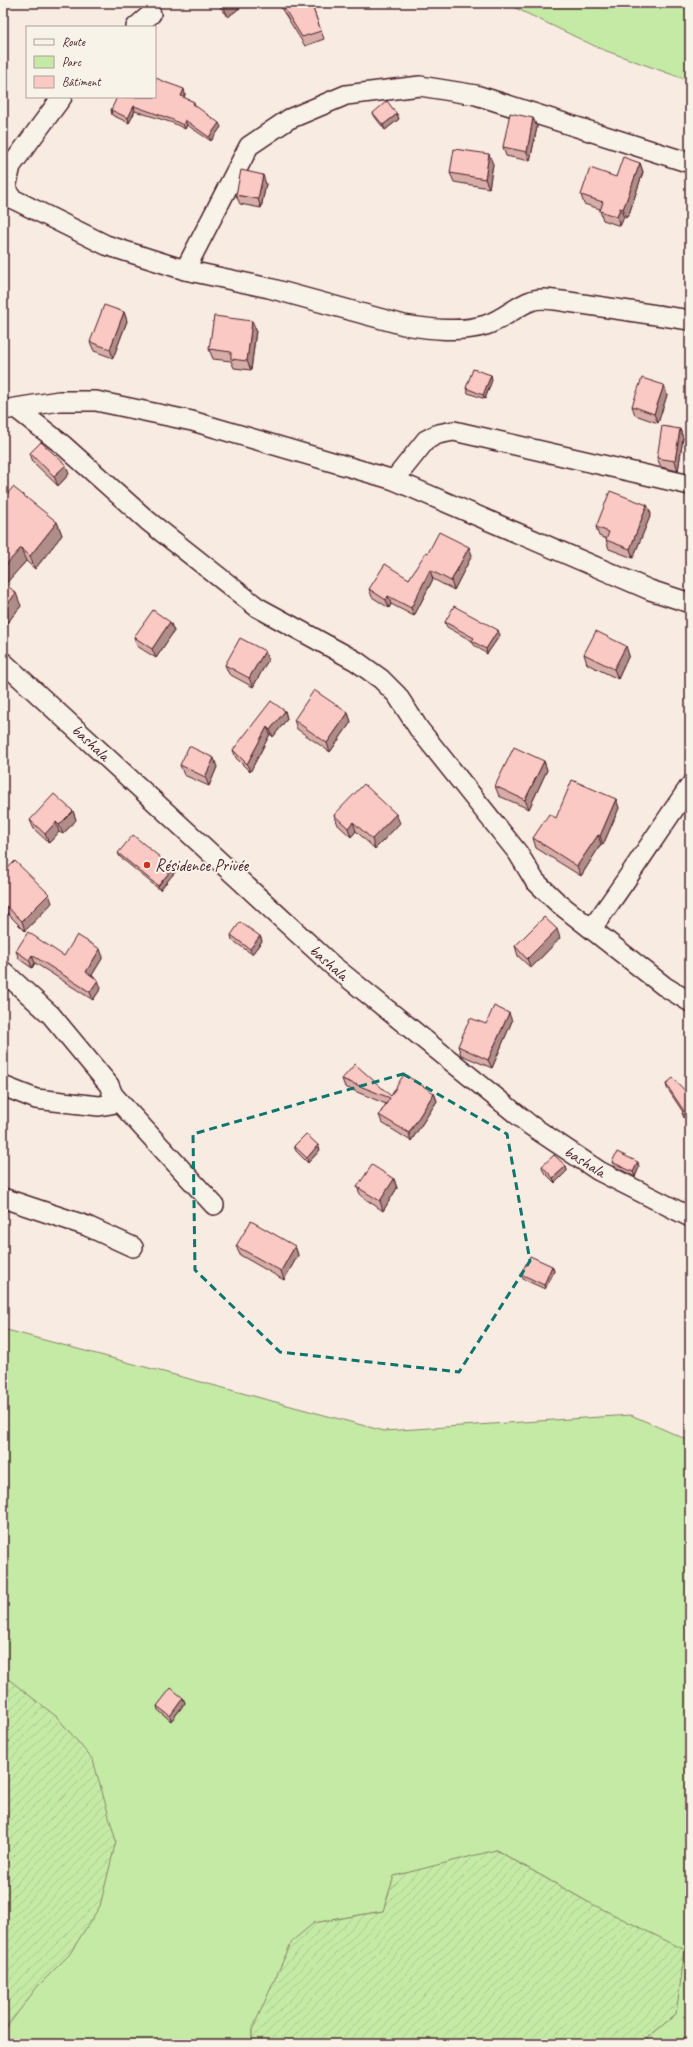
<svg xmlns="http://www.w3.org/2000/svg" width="693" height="2047" viewBox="0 0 693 2047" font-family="Caveat,sans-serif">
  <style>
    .green { fill: #c4eaa5; stroke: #878468 }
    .garden { fill: url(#garden-furrows); stroke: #878468 }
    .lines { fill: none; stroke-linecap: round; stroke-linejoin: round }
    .minor-casing { stroke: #4a1f2b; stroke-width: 22 }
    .minor { stroke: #f7f3e8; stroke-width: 19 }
    .wall { fill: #d7ada8; stroke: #4a1f2b }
    .shaded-wall { fill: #af8d88; stroke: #4a1f2b }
    .building { fill: #fac9c3; stroke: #4a1f2b }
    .marked { fill: none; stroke: #0f766e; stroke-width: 3; stroke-dasharray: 8 5; stroke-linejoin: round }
    .poi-dot { fill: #c8321e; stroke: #f7f3e8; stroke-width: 1.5 }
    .labels { text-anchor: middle; stroke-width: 4; stroke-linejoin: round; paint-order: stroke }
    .street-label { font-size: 17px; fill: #4a1f2b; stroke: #f7f3e8 }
    .poi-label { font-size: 17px; fill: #4a1f2b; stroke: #f7f3e8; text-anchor: start }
  </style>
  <defs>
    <pattern id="garden-furrows" width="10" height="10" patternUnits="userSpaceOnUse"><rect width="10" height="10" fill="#c4eaa5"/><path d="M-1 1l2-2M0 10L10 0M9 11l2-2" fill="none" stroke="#aac88e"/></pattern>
  </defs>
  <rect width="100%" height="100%" fill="#f8ebe1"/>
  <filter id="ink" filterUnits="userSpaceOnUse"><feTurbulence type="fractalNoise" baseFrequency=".025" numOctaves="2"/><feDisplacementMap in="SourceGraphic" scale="8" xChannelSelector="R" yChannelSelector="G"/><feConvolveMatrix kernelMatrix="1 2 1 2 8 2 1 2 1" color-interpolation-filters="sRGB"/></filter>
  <g filter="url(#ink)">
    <!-- green -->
    <g class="green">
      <polygon points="505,3 690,3 690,81 601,49"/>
      <polygon points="3,1329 384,1431 631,1415 690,1441 690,2044 640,2044 676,2014 586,1901 496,1850 383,1911 314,1923 252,2030 252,2044 3,2044"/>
    </g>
    <!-- garden -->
    <g class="garden">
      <polygon points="3,1675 57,1717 93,1760 116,1841 100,1906 69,1955 37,1987 3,2032"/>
      <polygon points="496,1850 586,1901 685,1950 676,2014 640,2044 252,2044 252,2030 292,1941 314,1923 383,1911 394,1876"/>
    </g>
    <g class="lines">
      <defs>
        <g id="minor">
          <polyline points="136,27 151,14"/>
          <path d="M62,97L11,166L6,188L11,198L106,245L185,270L269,288L404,325C430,329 460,333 486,325C504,319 516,306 531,301C540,297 552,300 562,301L690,320"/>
          <polyline points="185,270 249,146 289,119 346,95 420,86 476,95 690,163"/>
          <polyline points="17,409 63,445 148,521 257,607 356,661 381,679 397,695 419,729 518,853 535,881 557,902 664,986 690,1002"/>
          <polyline points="3,410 59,401 96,401 192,421 394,480 650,590 690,603"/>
          <polyline points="394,480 426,440 438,434 454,431 690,485"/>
          <polyline points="3,662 332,965 530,1125 599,1171 690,1217"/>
          <path d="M592,928C626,882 657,833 690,786"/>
          <polyline points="3,971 51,1015 109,1085 113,1095 111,1104 99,1106 36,1099 3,1086"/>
          <polyline points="113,1095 214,1205"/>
          <polyline points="3,1198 87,1226 133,1247"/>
        </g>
      </defs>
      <!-- minor casing -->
      <use href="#minor" class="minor-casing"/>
      <!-- minor -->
      <use href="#minor" class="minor"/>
    </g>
    <!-- wall -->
    <g class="wall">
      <polygon points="217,3 246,3 228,17"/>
      <polygon points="278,3 311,3 324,39 305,46"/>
      <polygon points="185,94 184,98 194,102 195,106 221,127 211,141 187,125 185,129 173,123 135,111 129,123 112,115 111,110"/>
      <polygon points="373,113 397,114 399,119 385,130 375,117"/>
      <polygon points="533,118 537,127 530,161 506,156 503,147"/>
      <polygon points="640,163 643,172 629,214 626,218 624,217 620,226 603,220 600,211 600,209 584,204 581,195 616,177"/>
      <polygon points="493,164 489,188 454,182 450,173"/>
      <polygon points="266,184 261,208 240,204 236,195"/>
      <polygon points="124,312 127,321 113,358 94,351 90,342"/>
      <polygon points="252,321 256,330 251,370 234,368 231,361 213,359 209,349"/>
      <polygon points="491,375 492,380 485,399 468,393 466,388"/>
      <polygon points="664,385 667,395 658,423 635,415 632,406"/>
      <polygon points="680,429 683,438 678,471 661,467 657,458"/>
      <polygon points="30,453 69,474 58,486 33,462"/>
      <polygon points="3,499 57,522 62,535 35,569 26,561 5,584 21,606 3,628"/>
      <polygon points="647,505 651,514 633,558 609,549 606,540 607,539 599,536 596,527"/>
      <polygon points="428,553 472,555 454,590 433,579 414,616 391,604 389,608 372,597 369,589 409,579"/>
      <polygon points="170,622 174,631 156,658 137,646 134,637"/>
      <polygon points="445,622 500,635 487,654 474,645 472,641 447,627"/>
      <polygon points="265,651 268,660 253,687 229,674 225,665"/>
      <polygon points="584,654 629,655 618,679 587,664"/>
      <polygon points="285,711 287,719 273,737 270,734 250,772 236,758 233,750"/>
      <polygon points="348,713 351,722 330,752 297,729 294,720"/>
      <polygon points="544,761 547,770 529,809 499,796 495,786"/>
      <polygon points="180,765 217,767 209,786 184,775"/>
      <polygon points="616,799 619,808 603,845 601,844 581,876 536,848 533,838 556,818"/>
      <polygon points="73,811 76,820 63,834 59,832 49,843 34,829 30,820"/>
      <polygon points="334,815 400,823 375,849 356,831 351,837 338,825"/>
      <polygon points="118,853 173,868 175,872 160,890 120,857"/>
      <polygon points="3,873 52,903 25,931 7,913 4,916 3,915"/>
      <polygon points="231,935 260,936 262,941 252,954 232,940"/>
      <polygon points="560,938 531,968 518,956 515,946"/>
      <polygon points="16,951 64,956 103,957 92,975 101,988 93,1000 35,963 32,968 19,959"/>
      <polygon points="512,1021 492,1068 461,1055 458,1046 486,1024"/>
      <polygon points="342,1079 391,1096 434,1093 437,1101 411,1141 382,1123 379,1115 386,1104 345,1087"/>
      <polygon points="666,1084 690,1096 690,1123 684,1118 682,1113 683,1112 667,1088"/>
      <polygon points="318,1145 320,1150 308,1163 296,1151 294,1146"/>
      <polygon points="612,1162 639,1167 635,1177 614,1166"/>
      <polygon points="542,1166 566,1166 567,1171 555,1183 543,1171"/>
      <polygon points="394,1179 397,1188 383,1211 361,1196 357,1187"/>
      <polygon points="236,1246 295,1246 298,1255 284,1280 240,1255"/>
      <polygon points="552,1266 554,1271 545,1289 523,1279 521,1274"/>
      <polygon points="183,1698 185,1703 171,1721 158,1710 157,1706"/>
    </g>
    <!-- shaded-wall -->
    <g class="shaded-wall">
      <polygon points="230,3 246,3 228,17 224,8"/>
      <polygon points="184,89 185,94 183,101 181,96"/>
      <polygon points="134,106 135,111 129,123 128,118"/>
      <polygon points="397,114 399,119 385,130 383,125"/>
      <polygon points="533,118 537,127 530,161 527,152"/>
      <polygon points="185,120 187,125 185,129 183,125"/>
      <polygon points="4,122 6,129 3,134 3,123"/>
      <polygon points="219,123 221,127 211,141 209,137"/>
      <polygon points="489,154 493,164 489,188 485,179"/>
      <polygon points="640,163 643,172 629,214 626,218 623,209"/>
      <polygon points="263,175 266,184 261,208 258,199"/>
      <polygon points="620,208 624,217 620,226 617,217"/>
      <polygon points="124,312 127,321 113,358 110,349"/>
      <polygon points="252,321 256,330 251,370 247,361"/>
      <polygon points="491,375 492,380 485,399 483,395"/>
      <polygon points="664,385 667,395 658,423 654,414"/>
      <polygon points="680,429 683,438 678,471 675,461"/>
      <polygon points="66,465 69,474 58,486 54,476"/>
      <polygon points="647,505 651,514 633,558 630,549"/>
      <polygon points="57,522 62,535 35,569 30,556"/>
      <polygon points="469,547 472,555 454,590 451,581"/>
      <polygon points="21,548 26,561 3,587 3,568"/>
      <polygon points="430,570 433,579 414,616 411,608"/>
      <polygon points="16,593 21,606 3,628 3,610"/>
      <polygon points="388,596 391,604 389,608 386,600"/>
      <polygon points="170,622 174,631 156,658 152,649"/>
      <polygon points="498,630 500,635 487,654 486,649"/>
      <polygon points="626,646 629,655 618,679 614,669"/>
      <polygon points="265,651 268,660 253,687 249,678"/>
      <polygon points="285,711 287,719 273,737 270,730"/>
      <polygon points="348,713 351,722 330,752 327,743"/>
      <polygon points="267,727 270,734 250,772 247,764"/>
      <polygon points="214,758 217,767 209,786 205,777"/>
      <polygon points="544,761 547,770 529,809 525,800"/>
      <polygon points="616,799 619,808 603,845 600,836"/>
      <polygon points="73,811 76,820 63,834 59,825"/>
      <polygon points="396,814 400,823 375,849 372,839"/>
      <polygon points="56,822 59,832 49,843 45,834"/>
      <polygon points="353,822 356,831 351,837 348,828"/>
      <polygon points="598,835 601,844 581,876 577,866"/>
      <polygon points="173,868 175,872 160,890 158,886"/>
      <polygon points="49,894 52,903 25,931 22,921"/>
      <polygon points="4,904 7,913 4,916 3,912 3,905"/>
      <polygon points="557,929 560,938 531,968 527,959"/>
      <polygon points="260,936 262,941 252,954 250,949"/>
      <polygon points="100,949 103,957 89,980 86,972"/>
      <polygon points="32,955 35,963 32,968 29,960"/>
      <polygon points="98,980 101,988 93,1000 90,992"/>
      <polygon points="509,1013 512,1021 492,1068 488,1060"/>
      <polygon points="434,1093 437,1101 411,1141 409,1133"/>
      <polygon points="318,1145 320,1150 308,1163 307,1158"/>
      <polygon points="638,1162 639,1167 635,1177 633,1172"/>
      <polygon points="566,1166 567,1171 555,1183 553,1178"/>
      <polygon points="394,1179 397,1188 383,1211 380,1201"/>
      <polygon points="295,1246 298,1255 284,1280 281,1271"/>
      <polygon points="552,1266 554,1271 545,1289 544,1285"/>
      <polygon points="183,1698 185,1703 171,1721 170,1716"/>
    </g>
    <!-- building -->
    <g class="building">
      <polygon points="221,3 230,3 224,8"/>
      <polygon points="281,3 311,3 321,31 302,37"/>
      <polygon points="155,77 162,81 184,89 181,96 194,102 193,104 219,123 209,137 185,120 183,125 171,119 134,106 128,118 111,110 117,97 155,97"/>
      <polygon points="387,101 397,114 383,125 373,113"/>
      <polygon points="510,113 533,118 527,152 503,147"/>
      <polygon points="454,149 489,154 485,179 450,173"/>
      <polygon points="623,157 640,163 625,204 623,209 620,208 617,217 600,211 603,202 581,195 590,168 616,177"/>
      <polygon points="241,170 263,175 258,199 236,195"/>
      <polygon points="104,305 124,312 110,349 90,342"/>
      <polygon points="214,316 252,321 247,361 231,359 231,352 209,349"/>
      <polygon points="473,369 491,375 483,395 466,388"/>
      <polygon points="642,378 664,385 654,414 632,406"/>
      <polygon points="662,426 680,429 675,461 657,458"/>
      <polygon points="41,442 66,465 54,476 30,453"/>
      <polygon points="13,487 57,522 30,556 21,548 3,568 3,499"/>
      <polygon points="610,491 647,505 630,549 606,540 609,532 596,527"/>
      <polygon points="439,532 469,547 451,581 430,570 411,608 388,596 386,600 369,589 385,564 409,579 426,552 428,553"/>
      <polygon points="3,582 16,593 3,610"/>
      <polygon points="454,606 498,630 486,649 472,641 474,638 445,622"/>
      <polygon points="153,610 170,622 152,649 134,637"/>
      <polygon points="596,631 626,646 614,669 584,654"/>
      <polygon points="240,638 265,651 249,678 225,665"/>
      <polygon points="314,690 348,713 327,743 294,720"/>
      <polygon points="271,701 285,711 270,730 267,727 247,764 233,750"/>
      <polygon points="189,746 214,758 205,777 180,765"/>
      <polygon points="514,747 544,761 525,800 495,786"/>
      <polygon points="572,780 616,799 600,836 598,835 577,866 533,838 549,814 556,818"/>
      <polygon points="364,784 396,814 372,839 353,822 348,828 334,815"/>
      <polygon points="54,794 73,811 59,825 56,822 45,834 30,820"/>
      <polygon points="133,835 173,868 158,886 118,853"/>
      <polygon points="15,861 49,894 22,921 4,904 3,905 3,873"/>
      <polygon points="544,917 557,929 527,959 515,946"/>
      <polygon points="240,922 260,936 250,949 231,935"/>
      <polygon points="28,932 64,956 77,935 100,949 86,972 98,980 90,992 32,955 29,960 16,951"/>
      <polygon points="494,1006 509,1013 488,1060 458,1046 470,1018 486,1024"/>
      <polygon points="355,1064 391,1096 404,1074 434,1093 409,1133 379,1115 390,1098 342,1079"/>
      <polygon points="673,1078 690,1096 690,1120 682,1113 684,1111 666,1084"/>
      <polygon points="306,1134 318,1145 307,1158 294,1146"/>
      <polygon points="617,1152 638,1162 633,1172 612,1162"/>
      <polygon points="554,1155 566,1166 553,1178 542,1166"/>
      <polygon points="372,1165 394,1179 380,1201 357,1187"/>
      <polygon points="251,1221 295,1246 281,1271 236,1246"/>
      <polygon points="530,1256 552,1266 544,1285 521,1274"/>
      <polygon points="171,1688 183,1698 170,1716 157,1706"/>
    </g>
  </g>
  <!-- marked area -->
  <path class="marked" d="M403,1074L507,1134L530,1261L459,1372L280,1352L195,1270L193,1134Z"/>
  <!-- markers -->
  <circle class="poi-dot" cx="147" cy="865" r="4"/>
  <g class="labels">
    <!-- street labels -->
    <g class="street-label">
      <text transform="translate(91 742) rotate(43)" y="6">bashala</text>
      <text transform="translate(329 962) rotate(41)" y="6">bashala</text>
      <text transform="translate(585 1161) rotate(32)" y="6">bashala</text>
    </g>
    <!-- poi labels -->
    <g class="poi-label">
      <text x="155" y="871">Résidence Privée</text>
    </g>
  </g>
  <!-- margin -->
  <rect width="693" height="2047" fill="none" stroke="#f7f3e8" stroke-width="16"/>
  <rect x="8" y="8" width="677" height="2031" fill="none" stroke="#4a1f2b" stroke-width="1.5" filter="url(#ink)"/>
  <!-- legend -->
  <rect x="26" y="26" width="130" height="72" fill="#f7f3e8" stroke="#b29e9c"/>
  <rect x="34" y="39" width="20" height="6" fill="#f7f3e8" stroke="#b29e9c"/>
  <text x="62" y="46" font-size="12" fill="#4a1f2b">Route</text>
  <rect x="34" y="56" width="20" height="12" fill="#c4eaa5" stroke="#b29e9c"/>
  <text x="62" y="66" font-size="12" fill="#4a1f2b">Parc</text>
  <rect x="34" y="76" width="20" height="12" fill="#fac9c3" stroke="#b29e9c"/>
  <text x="62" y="86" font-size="12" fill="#4a1f2b">Bâtiment</text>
</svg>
